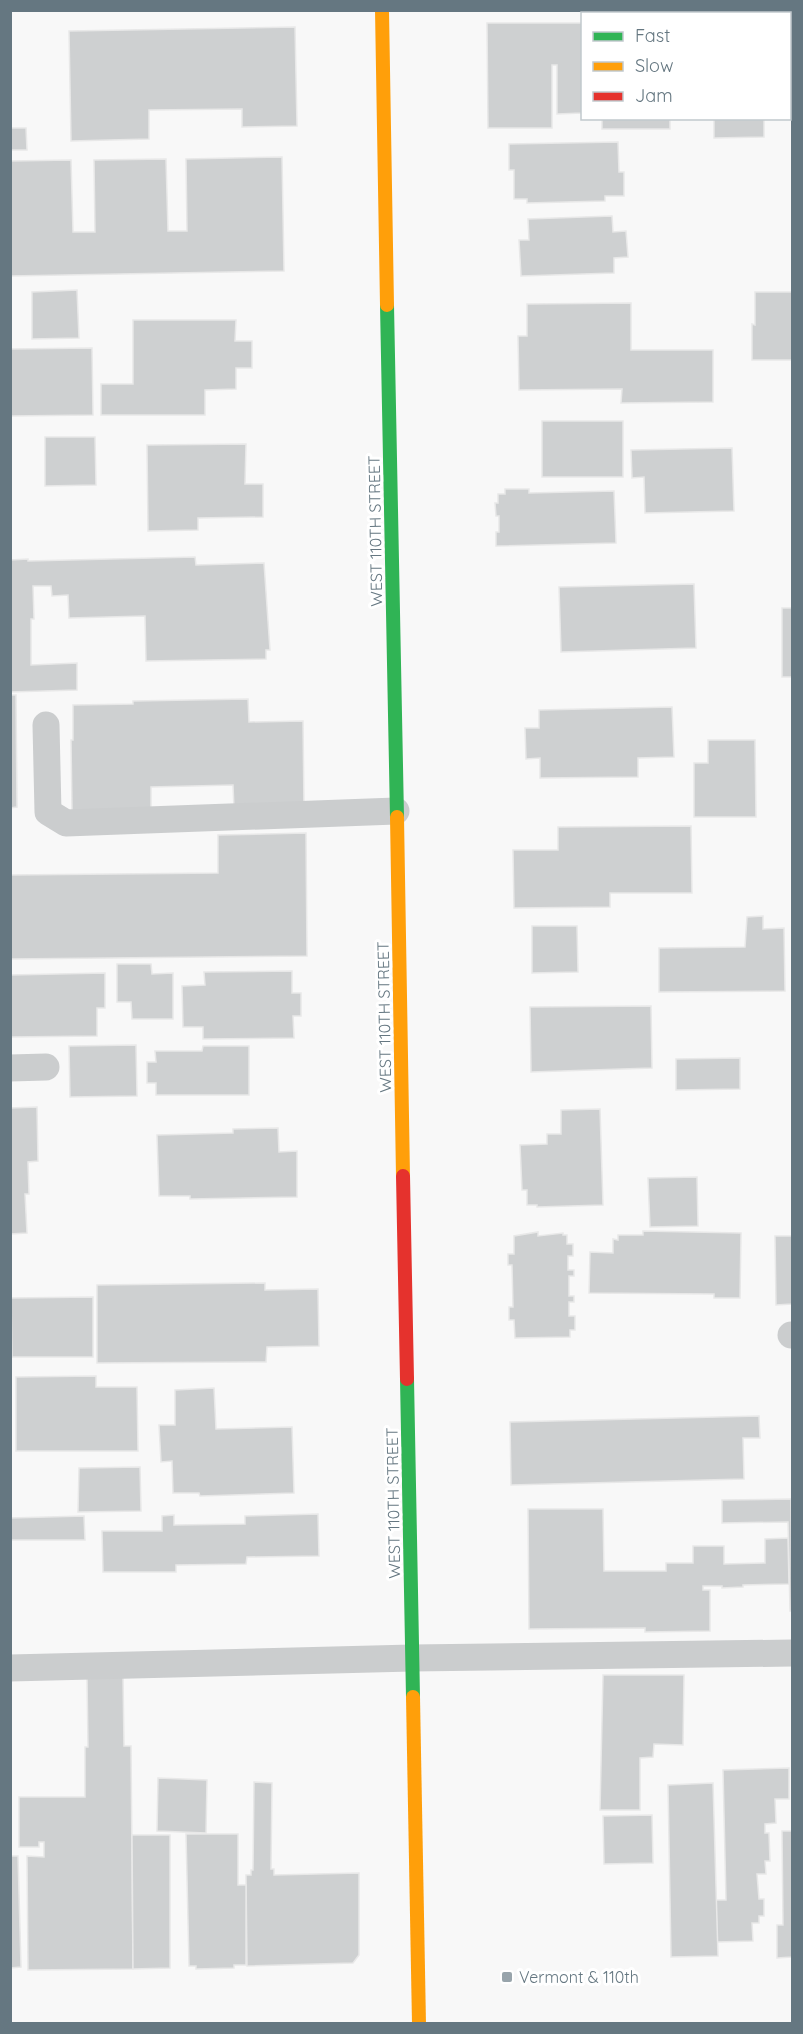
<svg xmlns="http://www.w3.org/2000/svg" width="803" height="2034" viewBox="0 0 803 2034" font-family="Quicksand,sans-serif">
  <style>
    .building { fill: #ced0d1; stroke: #e8e8e8; stroke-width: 1.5 }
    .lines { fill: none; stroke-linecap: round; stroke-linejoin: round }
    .lane { stroke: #cbcdce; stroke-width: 27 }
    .fast { stroke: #30b455; stroke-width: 14 }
    .slow { stroke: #ff9f0a; stroke-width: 14 }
    .jam { stroke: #e5322d; stroke-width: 14 }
    .poi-dot { fill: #98a4ab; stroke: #fff; stroke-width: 2 }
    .labels { text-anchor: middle; stroke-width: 6; stroke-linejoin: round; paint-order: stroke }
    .street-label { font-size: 16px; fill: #657781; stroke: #fff }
    .poi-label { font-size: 16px; fill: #657781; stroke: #fff; text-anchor: start }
  </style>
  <rect width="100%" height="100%" fill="#f8f8f8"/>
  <!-- building -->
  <g class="building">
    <rect x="712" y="10" width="51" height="4"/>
    <polygon points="487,23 582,23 582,113 557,114 557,65 552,65 552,128 488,128"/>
    <polygon points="295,27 297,126 242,127 242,109 149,110 149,139 71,141 69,31"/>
    <rect x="602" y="118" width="68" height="11"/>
    <polygon points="714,118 764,118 764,137 714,138"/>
    <polygon points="10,128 26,128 27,150 10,150"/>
    <polygon points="618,142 619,172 624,172 624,196 605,196 605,201 527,203 527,199 514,199 514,170 509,170 509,144"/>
    <polygon points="282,157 284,271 10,276 10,161 71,160 73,232 95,232 94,160 166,159 168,231 187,231 186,159"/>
    <polygon points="612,216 613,232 626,231 628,257 614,258 614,273 521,276 519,240 529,240 528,219"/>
    <polygon points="77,290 79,338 32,339 32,292"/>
    <polygon points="755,292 792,292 792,360 752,360 752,324 755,325"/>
    <polygon points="631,303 631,350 713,350 713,402 621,403 622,389 519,390 518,336 527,336 527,304"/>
    <polygon points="133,320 236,320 235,341 252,341 252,368 236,368 236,389 205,390 205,415 101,415 101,384 133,384"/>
    <polygon points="92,348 93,415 10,416 10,349"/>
    <rect x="542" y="421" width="81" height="56"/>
    <polygon points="45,437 95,437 96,485 45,486"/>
    <polygon points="246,444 245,484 263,484 263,517 198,518 198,530 148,531 147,445"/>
    <polygon points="732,448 734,511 645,513 644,477 632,478 631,450"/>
    <polygon points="505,489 529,489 529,493 614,491 616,543 496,546 496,532 499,532 499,516 496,516 495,503 498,503 498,494 505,494"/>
    <polygon points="195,557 196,565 264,563 270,650 266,650 266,659 146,661 145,616 69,618 68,595 52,596 51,586 33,586 34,619 31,619 31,665 77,663 77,690 10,692 10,560 28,559 28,561"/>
    <polygon points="694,584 696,648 561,652 559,587"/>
    <rect x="782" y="608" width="10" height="69"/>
    <polygon points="10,695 16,695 17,807 10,808"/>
    <polygon points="248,699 249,722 303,721 304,807 234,809 233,785 151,787 151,809 72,811 71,740 73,740 73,705 133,704 133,701"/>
    <polygon points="672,707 674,757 638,758 638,777 540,778 540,758 526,759 525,728 539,728 539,710"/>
    <polygon points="708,740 755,740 756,817 694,817 694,763 708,763"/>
    <polygon points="691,826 692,893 610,893 610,907 514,908 513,850 558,850 558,827"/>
    <polygon points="306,833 307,956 10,959 10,875 218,873 218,835"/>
    <polygon points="763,916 763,929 784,928 785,991 659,992 659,948 745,947 747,917"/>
    <polygon points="532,926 577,926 578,972 532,973"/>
    <polygon points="117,964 151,964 152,974 173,973 173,1019 132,1019 131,1002 117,1002"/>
    <polygon points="292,971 292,993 301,993 301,1016 293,1016 294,1038 203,1039 203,1027 183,1027 182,986 205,985 204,972"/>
    <polygon points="105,973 105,1008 97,1008 97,1036 10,1037 10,975"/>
    <polygon points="651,1006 652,1068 531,1072 530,1007"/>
    <polygon points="136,1045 137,1096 70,1097 69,1046"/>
    <polygon points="203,1046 249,1046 249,1095 156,1095 156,1083 147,1083 147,1062 156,1062 155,1051 202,1051"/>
    <polygon points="740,1058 740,1089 676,1090 676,1059"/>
    <polygon points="37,1107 38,1161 28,1162 29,1194 25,1194 27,1233 10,1234 10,1108"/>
    <polygon points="600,1109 603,1205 537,1207 537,1205 527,1205 527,1190 522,1190 520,1145 547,1144 547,1134 561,1134 561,1110"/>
    <polygon points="278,1128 279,1152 297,1151 297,1197 190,1199 190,1196 159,1196 157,1135 233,1133 233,1129"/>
    <polygon points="697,1177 698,1226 650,1227 648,1178"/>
    <polygon points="643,1231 741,1233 740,1298 714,1298 714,1294 589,1293 590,1252 613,1253 613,1239 618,1240 618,1235 643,1235"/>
    <polygon points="538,1232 538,1236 563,1233 563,1235 567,1235 567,1244 573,1244 573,1256 568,1256 568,1270 574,1270 574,1276 569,1276 569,1296 574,1296 574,1302 569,1302 569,1316 575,1316 575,1330 570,1330 570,1337 515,1338 514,1320 509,1320 509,1307 513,1307 512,1265 508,1265 508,1254 514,1254 514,1236"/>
    <polygon points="775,1236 792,1236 792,1304 776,1305"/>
    <polygon points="265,1283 265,1290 318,1289 319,1346 267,1347 266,1362 97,1363 97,1285"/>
    <polygon points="93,1297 93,1357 12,1357 11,1298"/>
    <polygon points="96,1376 96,1387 137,1387 138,1451 16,1451 16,1377"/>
    <polygon points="214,1388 216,1429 292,1427 294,1493 200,1496 199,1493 173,1493 172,1461 161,1462 159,1425 175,1425 175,1390"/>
    <polygon points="759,1416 760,1438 743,1438 744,1479 511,1485 510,1422"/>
    <polygon points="140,1467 141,1511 78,1512 79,1468"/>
    <polygon points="791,1499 792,1611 790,1611 788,1522 722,1523 722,1500"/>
    <polygon points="528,1509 603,1509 604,1571 666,1571 666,1563 693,1563 693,1546 724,1546 724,1564 765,1563 765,1539 788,1538 789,1584 743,1585 743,1587 722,1588 722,1586 703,1586 703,1590 710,1590 710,1631 645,1632 645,1628 529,1629"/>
    <polygon points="318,1514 319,1556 247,1557 246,1564 176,1565 176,1572 103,1572 102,1531 162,1531 162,1516 174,1515 174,1525 245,1524 245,1516"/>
    <polygon points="84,1516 85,1540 10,1540 10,1518"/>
    <polygon points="603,1675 684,1675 683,1745 654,1744 653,1757 640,1758 640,1810 600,1810"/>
    <polygon points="123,1676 124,1746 131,1746 133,1969 28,1970 27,1856 44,1857 44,1842 39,1842 39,1847 19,1847 19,1797 85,1797 85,1747 88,1747 87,1677"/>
    <polygon points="789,1768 789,1799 775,1799 776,1823 765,1824 765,1833 769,1833 770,1861 765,1861 766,1874 757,1874 759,1899 764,1899 764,1916 759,1916 759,1923 752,1923 753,1941 717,1942 716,1900 726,1900 723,1770"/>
    <polygon points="158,1778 207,1780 206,1833 157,1831"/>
    <polygon points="254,1782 272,1783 271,1869 274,1869 274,1875 359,1873 359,1955 353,1963 247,1966 246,1875 251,1875 251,1870 253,1870"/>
    <polygon points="713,1783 718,1956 671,1957 668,1785"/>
    <polygon points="652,1815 653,1863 604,1864 603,1816"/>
    <polygon points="782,1831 792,1831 792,1957 777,1958 777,1925 783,1925"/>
    <polygon points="186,1834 238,1834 238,1885 246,1885 246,1965 234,1965 234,1968 196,1969 196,1966 189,1966"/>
    <polygon points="132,1835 170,1835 170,1968 133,1969"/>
    <polygon points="10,1856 18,1856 21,1967 10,1968"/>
  </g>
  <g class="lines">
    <!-- lane -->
    <g class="lane">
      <polyline points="46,725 48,812 66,823 396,811"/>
      <polyline points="10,1068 46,1067"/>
      <polyline points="791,1335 792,1335"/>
      <polyline points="10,1668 412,1658 792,1653"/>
    </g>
    <!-- fast -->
    <g class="fast">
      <polyline points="387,305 397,817"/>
      <polyline points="407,1379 413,1697"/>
    </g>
    <!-- slow -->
    <g class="slow">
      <polyline points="382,10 387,305"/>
      <polyline points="397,817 403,1176"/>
      <polyline points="413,1697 419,2024"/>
    </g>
    <!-- jam -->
    <polyline class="jam" points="403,1176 407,1379"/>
  </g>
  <!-- markers -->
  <rect class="poi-dot" x="501" y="1971" width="12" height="12" rx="3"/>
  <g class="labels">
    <!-- street labels -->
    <g class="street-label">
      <text transform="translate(375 531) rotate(-91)" y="6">WEST 110TH STREET</text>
      <text transform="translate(384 1017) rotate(-91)" y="6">WEST 110TH STREET</text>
      <text transform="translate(393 1503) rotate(-91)" y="6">WEST 110TH STREET</text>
    </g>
    <!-- poi labels -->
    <g class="poi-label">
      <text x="519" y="1983">Vermont &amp; 110th</text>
    </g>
  </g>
  <!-- border -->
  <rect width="803" height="2034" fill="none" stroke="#657781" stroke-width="24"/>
  <!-- legend -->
  <rect x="581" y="12" width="210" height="108" fill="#ffffff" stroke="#c1c9cd" stroke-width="1.5"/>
  <rect x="593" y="32" width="30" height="9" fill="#30b455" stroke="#c1c9cd" stroke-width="1.5"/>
  <text x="635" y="42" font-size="18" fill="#657781">Fast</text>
  <rect x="593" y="62" width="30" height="9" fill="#ff9f0a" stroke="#c1c9cd" stroke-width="1.5"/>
  <text x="635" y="72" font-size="18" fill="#657781">Slow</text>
  <rect x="593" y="92" width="30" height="9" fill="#e5322d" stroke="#c1c9cd" stroke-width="1.5"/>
  <text x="635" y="102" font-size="18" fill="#657781">Jam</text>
</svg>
